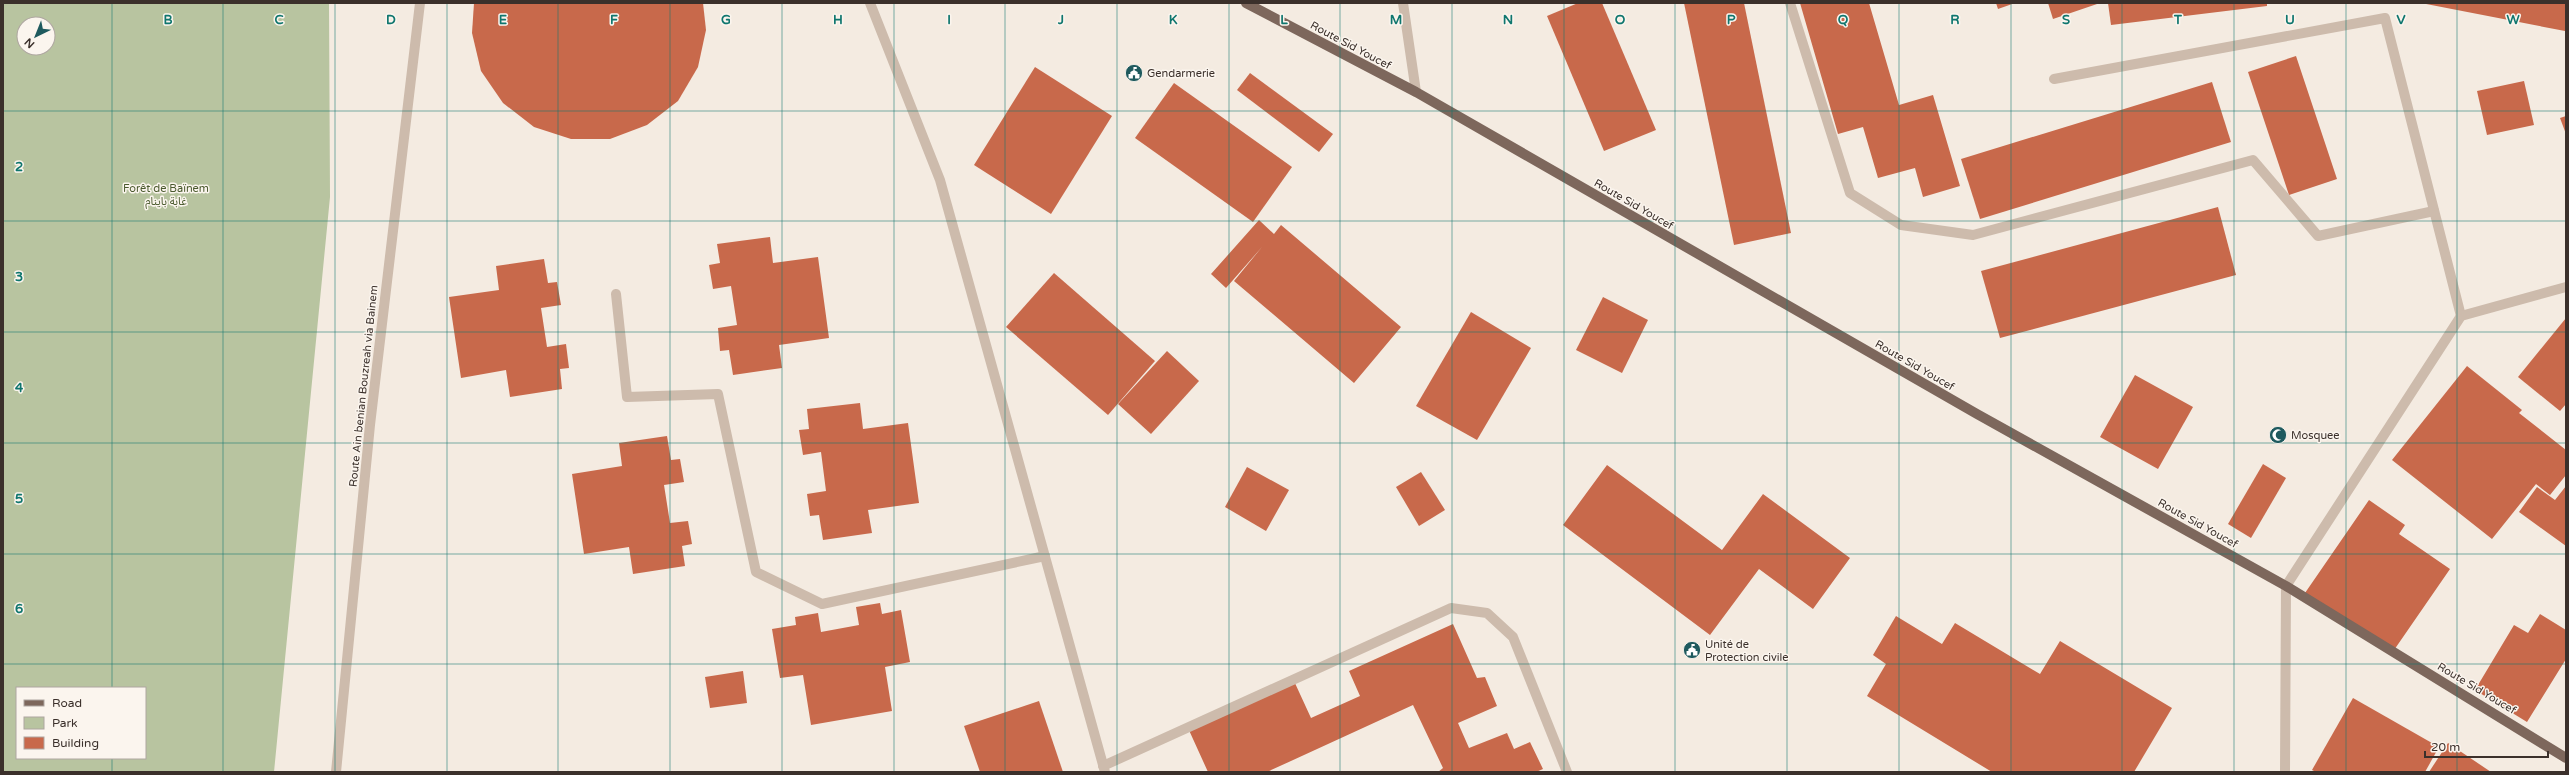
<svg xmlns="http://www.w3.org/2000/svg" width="2569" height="775" viewBox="0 0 2569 775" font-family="'Varela Round','Noto Sans Arabic',sans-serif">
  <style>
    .green { fill: #b8c4a0; fill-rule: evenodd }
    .building { fill: #c8694b }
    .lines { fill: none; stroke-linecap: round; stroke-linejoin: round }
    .minor { stroke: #cdbbac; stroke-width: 10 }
    .tertiary { stroke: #cdbbac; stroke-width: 10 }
    .primary { stroke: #7d675c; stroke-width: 10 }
    .grid { fill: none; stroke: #0f766e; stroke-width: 1; stroke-opacity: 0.55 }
    .labels { text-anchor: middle; stroke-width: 3; stroke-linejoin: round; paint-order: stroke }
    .street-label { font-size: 11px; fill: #3b302b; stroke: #fbf5ee }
    .poi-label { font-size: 11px; fill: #3b302b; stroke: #fbf5ee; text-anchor: start }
    .park-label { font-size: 11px; fill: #4a5a2e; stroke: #fbf5ee }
    .grid-label { font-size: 13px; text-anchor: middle; font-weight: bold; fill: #0f766e; stroke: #fbf5ee; stroke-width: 3; stroke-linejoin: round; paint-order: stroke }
  </style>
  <rect width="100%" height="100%" fill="#f4ebe1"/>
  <!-- green -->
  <path class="green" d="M3,3H329L330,197L274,772H3ZM24,24H48V48H24ZM17,688H145V758H17Z"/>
  <!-- building -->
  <g class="building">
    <polygon points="474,3 703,3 706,30 698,67 678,101 647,125 610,139 571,139 534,127 503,103 481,71 472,33"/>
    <polygon points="1578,3 1602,3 1656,130 1604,151 1547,16"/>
    <polygon points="1684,3 1744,3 1791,233 1734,245"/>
    <polygon points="1800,3 1869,3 1899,105 1933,95 1960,186 1923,197 1915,168 1878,178 1863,127 1838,134"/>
    <polygon points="1996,3 2015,3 1998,9"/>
    <polygon points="2048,3 2100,3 2053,19"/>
    <polygon points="2108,3 2267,3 2267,6 2111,25"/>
    <polygon points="2421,3 2566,3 2566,24 2565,31"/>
    <polygon points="2296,56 2337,179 2289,195 2248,72"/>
    <polygon points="1035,67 1112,116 1051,214 974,165"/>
    <polygon points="1250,73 1333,134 1319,152 1237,90"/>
    <polygon points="2524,81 2534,125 2487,135 2477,91"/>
    <polygon points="2212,82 2231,142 1980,219 1961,159"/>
    <polygon points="1174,83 1292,167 1253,222 1135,138"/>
    <polygon points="2566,116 2566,134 2560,118"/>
    <polygon points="2218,207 2236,275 2000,338 1981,271"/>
    <polygon points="1259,220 1274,234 1281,225 1401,327 1354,383 1234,281 1262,247 1226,288 1211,274"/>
    <polygon points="770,237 773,263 818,257 829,338 779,345 782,368 733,375 729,350 720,351 718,328 737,325 731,286 713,289 709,265 720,263 717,244"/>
    <polygon points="544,259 548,283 557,282 561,305 541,308 547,347 566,344 569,368 560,369 562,389 510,397 506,370 461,378 449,297 499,290 496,266"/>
    <polygon points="1054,273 1155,361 1108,415 1006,327"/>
    <polygon points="1603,297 1648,320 1622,373 1576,350"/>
    <polygon points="1471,312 1531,348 1477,440 1416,406"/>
    <polygon points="2566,318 2566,404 2560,411 2518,377"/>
    <polygon points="1167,351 1199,381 1151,434 1118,404"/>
    <polygon points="2467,366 2522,410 2519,413 2566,450 2566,475 2550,495 2536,484 2492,539 2392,460"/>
    <polygon points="2135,375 2193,407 2158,469 2100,437"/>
    <polygon points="860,403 863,429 908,423 919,503 868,510 872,533 823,540 819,515 810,516 807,494 826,491 821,452 803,455 799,430 809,429 807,409"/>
    <polygon points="667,436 671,460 680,459 684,482 664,485 670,523 688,521 692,544 682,546 685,566 633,574 629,547 584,554 572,474 622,466 619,443"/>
    <polygon points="2263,464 2286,478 2251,538 2228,524"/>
    <polygon points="1607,465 1722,550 1763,494 1850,558 1813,609 1759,569 1710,635 1563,525"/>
    <polygon points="1247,467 1289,490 1266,531 1225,507"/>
    <polygon points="1421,472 1445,510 1419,526 1396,487"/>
    <polygon points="2566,486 2566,546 2519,512 2537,487 2555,500"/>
    <polygon points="2369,500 2405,525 2399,534 2450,569 2392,653 2305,593"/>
    <polygon points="880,603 882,614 901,610 910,662 885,667 892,711 811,725 803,675 780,678 772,629 796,625 795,617 818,613 821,632 859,625 856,607"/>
    <polygon points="2540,614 2566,630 2566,659 2527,722 2475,690 2514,625 2528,633"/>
    <polygon points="1896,616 1942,644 1955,623 2040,674 2060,641 2172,708 2134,772 1992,772 1867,696 1886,664 1873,655"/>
    <polygon points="1453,624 1477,678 1485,677 1497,706 1458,723 1469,748 1507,733 1514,749 1530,742 1543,769 1536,772 1438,772 1443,768 1413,705 1267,772 1208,772 1188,728 1294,681 1311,718 1360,696 1349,671"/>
    <polygon points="743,671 747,703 710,708 705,677"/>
    <polygon points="2353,698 2439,747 2425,772 2316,772 2312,770"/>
    <polygon points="1039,701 1063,772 980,772 964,726"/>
    <polygon points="2448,743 2491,772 2429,772"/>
  </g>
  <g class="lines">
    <!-- minor -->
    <g class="minor">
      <polyline points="870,3 940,180 1105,772"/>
      <polyline points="1403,3 1416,92"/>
      <polyline points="1790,3 1850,193 1901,225 1973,235 2253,160 2318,236 2434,211"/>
      <polyline points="2054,79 2385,18 2461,316"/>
      <polyline points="616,294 627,397 718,394 756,572 822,604 1045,556"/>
      <polyline points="1103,766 1451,608 1487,613 1513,637 1567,772"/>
      <polyline points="2285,772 2286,586 2461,316 2566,287"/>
    </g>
    <!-- tertiary -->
    <polyline class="tertiary" points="336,772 370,425 420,3"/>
    <!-- primary -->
    <polyline class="primary" points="1246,3 1416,92 1977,414 2286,586 2566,758"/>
  </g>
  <!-- grid -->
  <path class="grid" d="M112,3V688M223,3V772M335,3V772M447,3V772M558,3V772M670,3V772M782,3V772M894,3V772M1005,3V772M1117,3V772M1229,3V772M1340,3V772M1452,3V772M1564,3V772M1675,3V772M1787,3V772M1899,3V772M2011,3V772M2122,3V772M2234,3V772M2346,3V772M2457,3V772M3,111H2566M3,221H2566M3,332H2566M3,443H2566M3,554H2566M3,664H2566M112,758V772"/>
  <!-- icons -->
  <defs>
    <symbol id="civic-disc" viewBox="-11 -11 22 22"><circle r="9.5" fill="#1f5a5e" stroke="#fbf5ee"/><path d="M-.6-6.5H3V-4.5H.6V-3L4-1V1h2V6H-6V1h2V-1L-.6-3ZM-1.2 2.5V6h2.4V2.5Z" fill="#fff"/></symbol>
    <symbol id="mosque-disc" viewBox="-11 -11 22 22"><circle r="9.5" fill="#1f5a5e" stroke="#fbf5ee"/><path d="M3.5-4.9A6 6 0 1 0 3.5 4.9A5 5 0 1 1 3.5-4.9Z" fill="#fff"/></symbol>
  </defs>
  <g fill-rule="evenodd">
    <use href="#civic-disc" x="1124" y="63" width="20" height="20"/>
    <use href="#mosque-disc" x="2268" y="425" width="20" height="20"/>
    <use href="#civic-disc" x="1682" y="640" width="20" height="20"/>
  </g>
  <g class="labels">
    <!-- street labels -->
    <g class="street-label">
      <text transform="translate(1351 45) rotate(28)" y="4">Route Sid Youcef</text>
      <text transform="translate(1634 204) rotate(30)" y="4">Route Sid Youcef</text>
      <text transform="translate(1915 365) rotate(30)" y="4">Route Sid Youcef</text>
      <text transform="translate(363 386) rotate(-84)" y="4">Route Ain benian Bouzreah via Bainem</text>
      <text transform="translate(2198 523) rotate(29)" y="4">Route Sid Youcef</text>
      <text transform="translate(2477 688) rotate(31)" y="4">Route Sid Youcef</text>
    </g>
    <!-- poi labels -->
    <g class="poi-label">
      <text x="1147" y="77">Gendarmerie</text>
      <text x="2291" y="439">Mosquee</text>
      <text x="1705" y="648">Unité de<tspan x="1705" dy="13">Protection civile</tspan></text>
    </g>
    <!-- park labels -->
    <g class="park-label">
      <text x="166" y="192">Forêt de Baïnem<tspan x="166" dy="13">غابة باينام</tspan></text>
    </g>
  </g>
  <g class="grid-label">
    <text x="168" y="24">B</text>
    <text x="279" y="24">C</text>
    <text x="391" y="24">D</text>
    <text x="503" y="24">E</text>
    <text x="614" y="24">F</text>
    <text x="726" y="24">G</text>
    <text x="838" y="24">H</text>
    <text x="949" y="24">I</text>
    <text x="1061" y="24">J</text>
    <text x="1173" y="24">K</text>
    <text x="1284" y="24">L</text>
    <text x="1396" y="24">M</text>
    <text x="1508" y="24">N</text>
    <text x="1620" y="24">O</text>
    <text x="1731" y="24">P</text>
    <text x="1843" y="24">Q</text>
    <text x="1955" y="24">R</text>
    <text x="2066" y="24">S</text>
    <text x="2178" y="24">T</text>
    <text x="2290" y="24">U</text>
    <text x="2401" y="24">V</text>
    <text x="2513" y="24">W</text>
    <text x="19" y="171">2</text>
    <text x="19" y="281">3</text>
    <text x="19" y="392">4</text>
    <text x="19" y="503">5</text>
    <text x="19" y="613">6</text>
  </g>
  <!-- border -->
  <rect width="2569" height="775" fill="none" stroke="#3b302b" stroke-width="8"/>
  <!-- legend -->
  <rect x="16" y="687" width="130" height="72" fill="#fbf5ee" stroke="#aea6a0"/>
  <rect x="24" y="700" width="20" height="6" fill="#7d675c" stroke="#aea6a0"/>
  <text x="52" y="707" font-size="12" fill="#3b302b">Road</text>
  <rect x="24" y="717" width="20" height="12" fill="#b8c4a0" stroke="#aea6a0"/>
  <text x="52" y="727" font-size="12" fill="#3b302b">Park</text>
  <rect x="24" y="737" width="20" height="12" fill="#c8694b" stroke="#aea6a0"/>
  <text x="52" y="747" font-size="12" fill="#3b302b">Building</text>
  <!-- north arrow -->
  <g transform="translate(36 36) rotate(223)"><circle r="19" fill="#fbf5ee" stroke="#aea6a0"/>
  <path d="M0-3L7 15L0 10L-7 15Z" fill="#1f5a5e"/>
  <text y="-6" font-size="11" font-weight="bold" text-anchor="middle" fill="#3b302b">N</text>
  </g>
  <!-- scale -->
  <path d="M2425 751v6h123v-6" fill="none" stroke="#3b302b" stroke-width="2"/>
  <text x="2431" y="751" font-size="12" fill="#3b302b" stroke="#fbf5ee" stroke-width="3" paint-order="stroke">20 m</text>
</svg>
